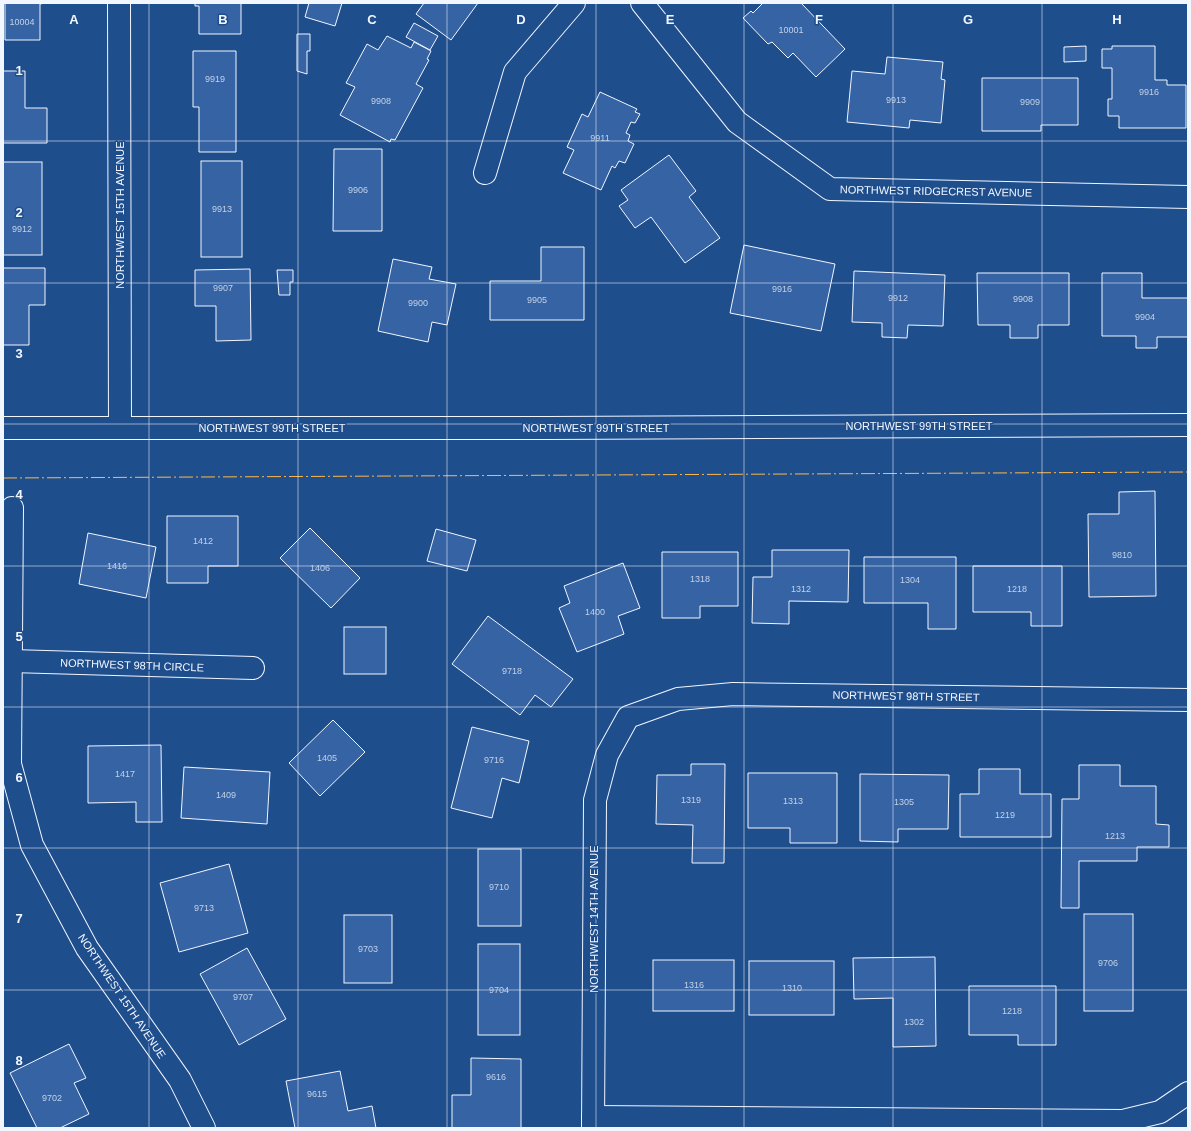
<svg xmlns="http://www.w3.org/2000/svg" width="1191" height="1131" viewBox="0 0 1191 1131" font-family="Helvetica,sans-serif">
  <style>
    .building { fill: #3563a3; stroke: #f2f6ff }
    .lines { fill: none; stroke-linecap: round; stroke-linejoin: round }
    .minor-casing { stroke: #f2f6ff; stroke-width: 24 }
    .major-casing { stroke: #f2f6ff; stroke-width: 24 }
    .minor { stroke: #1f4e8c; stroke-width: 22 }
    .major { stroke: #1f4e8c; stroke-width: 22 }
    .power { stroke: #ffb74d; stroke-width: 1; stroke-dasharray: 14 3 2 3; stroke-linecap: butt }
    .grid { fill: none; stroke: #f2f6ff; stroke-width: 1; stroke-opacity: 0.55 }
    .labels { text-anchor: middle; stroke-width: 3; stroke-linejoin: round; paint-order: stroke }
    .number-label { font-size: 9px; fill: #c3d1e8 }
    .street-label { font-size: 11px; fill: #f2f6ff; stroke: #1f4e8c }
    .grid-label { font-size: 13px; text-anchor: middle; font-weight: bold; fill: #f2f6ff; stroke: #1f4e8c; stroke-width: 3; stroke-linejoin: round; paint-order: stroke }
  </style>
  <rect width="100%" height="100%" fill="#1f4e8c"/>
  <!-- building -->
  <g class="building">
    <polygon points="5,3 45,3 40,4 40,40 5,40"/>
    <polygon points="195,3 241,3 241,34 199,34 199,6 195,6"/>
    <polygon points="309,3 342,3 335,26 305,17"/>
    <polygon points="424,3 478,3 451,40 416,14"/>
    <polygon points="763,3 801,3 845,49 816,77 793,53 788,58 772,42 768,44 743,18 751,11 753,13"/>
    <polygon points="414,23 438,36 430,50 406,37"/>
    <polygon points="297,34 310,34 310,51 307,51 307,74 297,71"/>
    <polygon points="387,36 411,48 414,42 431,51 427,59 429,60 416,84 423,88 395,140 391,139 390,142 340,115 355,87 346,83 367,44 378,50"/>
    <polygon points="1086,46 1086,61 1064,62 1064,47"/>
    <polygon points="1112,46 1155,46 1155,80 1167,80 1167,85 1186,85 1186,128 1119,128 1119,116 1108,116 1108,99 1112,99 1112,68 1102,68 1102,49 1112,49"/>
    <polygon points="193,51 236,51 236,152 199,152 199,107 193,107"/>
    <polygon points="887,57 943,62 941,79 945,80 941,123 910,120 909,128 847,122 852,71 885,74"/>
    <polygon points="3,71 25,71 25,108 47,108 47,143 3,143"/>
    <polygon points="982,78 1078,78 1078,125 1041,125 1041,131 982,131"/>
    <polygon points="600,92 637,109 635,112 640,114 635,123 631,122 626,133 630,135 628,141 634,144 625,163 619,161 615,168 612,166 601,190 563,173 574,150 567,147 582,114 588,117"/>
    <polygon points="334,149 382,149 382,231 333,231"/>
    <polygon points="669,155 696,191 689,197 720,238 685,263 651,217 635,228 619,206 628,200 621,190"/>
    <rect x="201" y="161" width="41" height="96"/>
    <rect x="3" y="162" width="39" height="93"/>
    <polygon points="744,245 835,264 821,331 730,313"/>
    <polygon points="541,247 584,247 584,320 490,320 490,281 541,281"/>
    <polygon points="393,259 432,267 429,279 456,284 447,325 432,322 428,342 378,331"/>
    <polygon points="3,268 45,268 45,305 29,305 29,345 3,345"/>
    <polygon points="250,269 251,340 216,341 216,306 195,306 195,270"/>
    <polygon points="277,270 293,270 293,282 290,282 290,295 279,295"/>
    <polygon points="854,271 945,275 943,326 908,325 907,338 882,337 882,323 852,322"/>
    <polygon points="977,273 1069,273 1069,325 1038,325 1038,338 1010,338 1010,325 978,325"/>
    <polygon points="1102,273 1142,273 1142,298 1188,298 1188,337 1157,337 1157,348 1136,348 1136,336 1102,336"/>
    <polygon points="1155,491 1156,596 1089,597 1088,514 1119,514 1119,492"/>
    <polygon points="167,516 238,516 238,566 208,566 208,583 167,583"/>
    <polygon points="310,528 360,578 331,608 280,558"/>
    <polygon points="436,529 476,540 467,571 427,561"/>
    <polygon points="88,533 156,547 146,598 79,584"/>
    <polygon points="772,550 849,550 848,602 789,601 789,624 752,623 753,577 772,577"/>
    <polygon points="662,552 738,552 738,606 700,606 700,618 662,618"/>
    <polygon points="864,557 956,557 956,629 928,629 928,603 864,603"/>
    <polygon points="623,563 640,608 618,616 624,634 577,652 559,608 570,603 564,586"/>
    <polygon points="973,566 1062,566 1062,626 1031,626 1031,612 973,612"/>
    <polygon points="488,616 573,679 551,707 535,695 520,715 452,664"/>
    <rect x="344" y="627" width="42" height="47"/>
    <polygon points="333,720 365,752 320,796 289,763"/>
    <polygon points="472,727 529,741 519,783 502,778 492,818 451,808"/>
    <polygon points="161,745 162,822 136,822 136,802 88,803 88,746"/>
    <polygon points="691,764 725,764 724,863 692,863 693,825 656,824 657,775 691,775"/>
    <polygon points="1079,765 1120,765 1120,786 1156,786 1156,824 1169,825 1169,847 1137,847 1137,861 1079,861 1079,908 1061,908 1062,799 1079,799"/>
    <polygon points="184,767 270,772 267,824 181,818"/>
    <polygon points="979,769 1020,769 1020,794 1051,794 1051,837 960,837 960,794 979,794"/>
    <polygon points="748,773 837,773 837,843 790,843 790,828 748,828"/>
    <polygon points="860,774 949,775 948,829 898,829 898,842 860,841"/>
    <rect x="478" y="849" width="43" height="77"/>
    <polygon points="229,864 248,933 179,952 160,883"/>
    <rect x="1084" y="914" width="49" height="97"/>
    <rect x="344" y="915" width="48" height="68"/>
    <rect x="478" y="944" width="42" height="91"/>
    <polygon points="247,948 286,1019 239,1045 200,974"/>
    <polygon points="935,957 936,1046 893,1047 893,998 854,999 853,958"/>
    <rect x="653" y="960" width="81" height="51"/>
    <rect x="749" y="961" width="85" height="54"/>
    <polygon points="969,986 1056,986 1056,1045 1018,1045 1018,1035 969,1035"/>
    <polygon points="69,1044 86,1078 74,1083 89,1114 60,1128 37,1128 10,1073"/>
    <polygon points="471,1058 521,1059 521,1128 452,1128 452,1095 471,1095"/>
    <polygon points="340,1071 348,1111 372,1106 376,1128 295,1128 286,1081"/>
  </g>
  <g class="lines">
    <defs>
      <g id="minor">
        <polyline points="119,3 120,428"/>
        <polyline points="642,3 737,122 830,189 1188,197"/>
        <polyline points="485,173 515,72 574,3"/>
        <polyline points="12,508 10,764 32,845 87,948 180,1080 204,1128"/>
        <polyline points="11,661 253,668"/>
        <polyline points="593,1117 1123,1121 1160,1112 1188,1093"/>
        <polyline points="593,1128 595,800 607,755 628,717 678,699 733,694 1188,700"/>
      </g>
      <polyline id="major" points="3,428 548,428 1188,425"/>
    </defs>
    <!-- minor casing -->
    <use href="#minor" class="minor-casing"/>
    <!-- major casing -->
    <use href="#major" class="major-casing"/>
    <!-- minor -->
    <use href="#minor" class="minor"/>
    <!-- major -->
    <use href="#major" class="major"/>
    <!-- power -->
    <polyline class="power" points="3,478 1188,472"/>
  </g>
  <!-- grid -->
  <path class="grid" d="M149,3V1128M298,3V1128M447,3V1128M596,3V1128M744,3V1128M893,3V1128M1042,3V1128M3,141H1188M3,283H1188M3,424H1188M3,566H1188M3,707H1188M3,848H1188M3,990H1188"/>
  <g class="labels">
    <!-- number labels -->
    <g class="number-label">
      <text x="22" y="25">10004</text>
      <text x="791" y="33">10001</text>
      <text x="215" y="82">9919</text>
      <text x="1149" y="95">9916</text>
      <text x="896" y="103">9913</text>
      <text x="381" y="104">9908</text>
      <text x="1030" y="105">9909</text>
      <text x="600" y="141">9911</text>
      <text x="358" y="193">9906</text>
      <text x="222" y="212">9913</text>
      <text x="22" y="232">9912</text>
      <text x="223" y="291">9907</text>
      <text x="782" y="292">9916</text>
      <text x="898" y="301">9912</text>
      <text x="1023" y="302">9908</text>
      <text x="537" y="303">9905</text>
      <text x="418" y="306">9900</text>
      <text x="1145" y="320">9904</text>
      <text x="203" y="544">1412</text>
      <text x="1122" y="558">9810</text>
      <text x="117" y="569">1416</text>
      <text x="320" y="571">1406</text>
      <text x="700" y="582">1318</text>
      <text x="910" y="583">1304</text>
      <text x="801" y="592">1312</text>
      <text x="1017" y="592">1218</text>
      <text x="595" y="615">1400</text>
      <text x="512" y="674">9718</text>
      <text x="327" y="761">1405</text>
      <text x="494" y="763">9716</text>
      <text x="125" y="777">1417</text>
      <text x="226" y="798">1409</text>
      <text x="691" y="803">1319</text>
      <text x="793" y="804">1313</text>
      <text x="904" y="805">1305</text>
      <text x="1005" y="818">1219</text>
      <text x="1115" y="839">1213</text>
      <text x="499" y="890">9710</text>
      <text x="204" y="911">9713</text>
      <text x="368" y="952">9703</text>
      <text x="1108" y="966">9706</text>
      <text x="694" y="988">1316</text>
      <text x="792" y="991">1310</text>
      <text x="499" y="993">9704</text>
      <text x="243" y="1000">9707</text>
      <text x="1012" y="1014">1218</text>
      <text x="914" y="1025">1302</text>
      <text x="496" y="1080">9616</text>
      <text x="317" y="1097">9615</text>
      <text x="52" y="1101">9702</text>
    </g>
    <!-- street labels -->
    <g class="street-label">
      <text transform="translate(936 191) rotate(1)" y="4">NORTHWEST RIDGECREST AVENUE</text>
      <text transform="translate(120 215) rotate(-90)" y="4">NORTHWEST 15TH AVENUE</text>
      <text x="919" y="430">NORTHWEST 99TH STREET</text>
      <text x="272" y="432">NORTHWEST 99TH STREET</text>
      <text x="596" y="432">NORTHWEST 99TH STREET</text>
      <text transform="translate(132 665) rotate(2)" y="4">NORTHWEST 98TH CIRCLE</text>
      <text transform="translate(906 696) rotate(1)" y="4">NORTHWEST 98TH STREET</text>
      <text transform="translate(594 919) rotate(-90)" y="4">NORTHWEST 14TH AVENUE</text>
      <text transform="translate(122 996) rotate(56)" y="4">NORTHWEST 15TH AVENUE</text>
    </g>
  </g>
  <g class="grid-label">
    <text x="74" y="24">A</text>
    <text x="223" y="24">B</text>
    <text x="372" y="24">C</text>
    <text x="521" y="24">D</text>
    <text x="670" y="24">E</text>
    <text x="819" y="24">F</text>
    <text x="968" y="24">G</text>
    <text x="1117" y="24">H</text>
    <text x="19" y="75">1</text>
    <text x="19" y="217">2</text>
    <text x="19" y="358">3</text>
    <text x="19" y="499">4</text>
    <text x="19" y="641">5</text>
    <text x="19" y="782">6</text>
    <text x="19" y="923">7</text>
    <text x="19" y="1065">8</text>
  </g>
  <!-- border -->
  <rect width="1191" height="1131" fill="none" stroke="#f2f6ff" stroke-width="8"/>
</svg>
